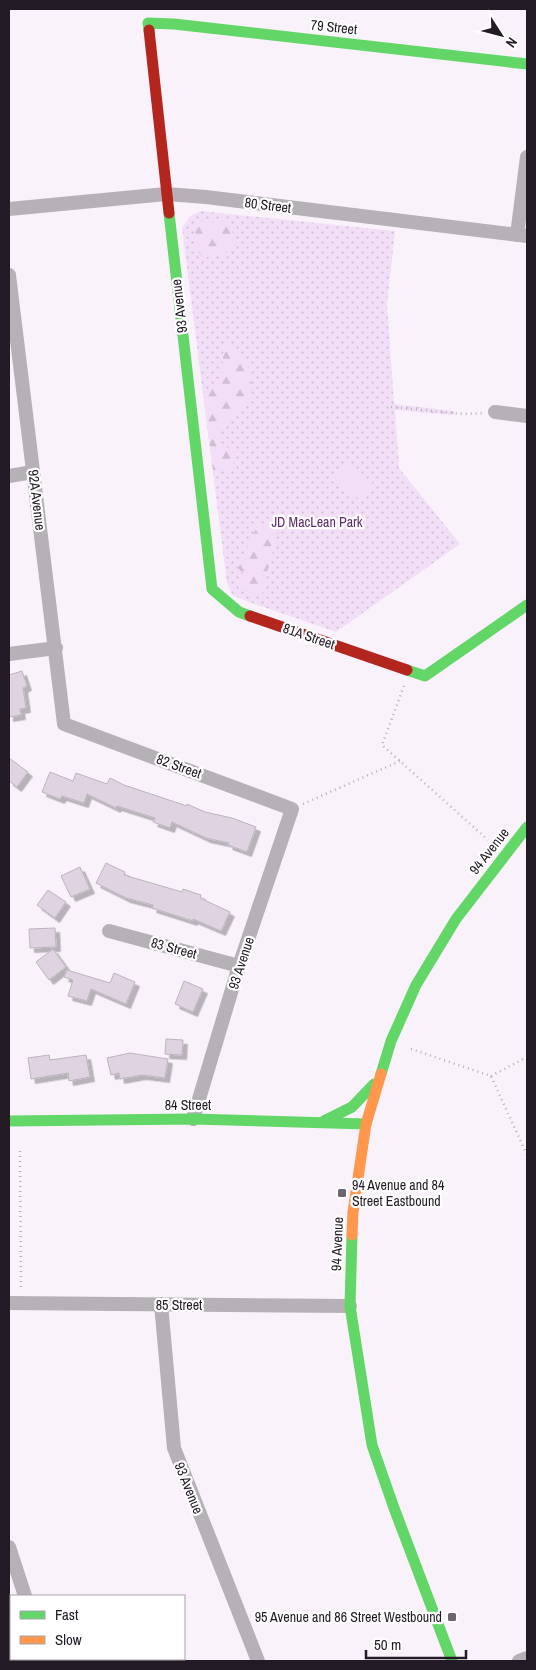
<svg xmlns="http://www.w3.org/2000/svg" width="536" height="1670" viewBox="0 0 536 1670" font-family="'Archivo Narrow',sans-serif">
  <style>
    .grass { fill: url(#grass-dots) }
    .forest { fill: url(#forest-firs) }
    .garden { fill: #f2dff7 }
    .building { fill: #dfd3e1; stroke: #bbb4bd; filter: url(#shadow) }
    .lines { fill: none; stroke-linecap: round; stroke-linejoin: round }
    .path { stroke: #b5b1b6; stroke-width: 2.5; stroke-dasharray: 1 4; stroke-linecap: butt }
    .street { stroke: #b5b1b6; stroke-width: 14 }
    .fast { stroke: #63d668; stroke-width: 11 }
    .slow { stroke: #ff974d; stroke-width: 11 }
    .jam { stroke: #b3261e; stroke-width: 11 }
    .poi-dot { fill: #6d666f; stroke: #fff; stroke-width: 2 }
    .labels { text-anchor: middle; stroke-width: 4.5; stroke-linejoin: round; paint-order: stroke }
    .street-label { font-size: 14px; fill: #221a24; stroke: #fff }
    .park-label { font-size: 14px; fill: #602c6d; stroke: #fff }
    .poi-label { font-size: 14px; fill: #221a24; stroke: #fff; text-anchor: start }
  </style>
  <defs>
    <pattern id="grass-dots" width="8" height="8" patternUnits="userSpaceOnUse" patternTransform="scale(1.25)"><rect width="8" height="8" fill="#f2dff7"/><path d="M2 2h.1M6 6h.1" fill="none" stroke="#cfbfd4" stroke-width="1.8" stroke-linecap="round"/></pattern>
    <pattern id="forest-firs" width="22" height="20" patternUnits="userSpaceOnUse" patternTransform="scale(1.25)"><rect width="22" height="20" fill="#f2dff7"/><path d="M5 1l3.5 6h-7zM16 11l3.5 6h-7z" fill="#cfbfd4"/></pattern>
    <filter id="shadow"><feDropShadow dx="4.5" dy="4.5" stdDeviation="0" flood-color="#0004"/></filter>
  </defs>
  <rect width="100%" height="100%" fill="#f9f2fb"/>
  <!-- grass -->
  <polygon class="grass" points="201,211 395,231 387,304 394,404 454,411 454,415 395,410 399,468 460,544 336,632 246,601 232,595 227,583 182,228 190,216"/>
  <!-- forest -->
  <g class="forest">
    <polygon points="195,222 227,222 233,233 237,250 203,258 196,249"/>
    <polygon points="229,340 252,373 250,397 222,427 220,442 236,454 231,470 213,470 203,394 221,383 224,345"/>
    <polygon points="259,522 279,530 263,586 264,592 255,597 239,584 245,575 238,568"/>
  </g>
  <!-- garden -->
  <polygon class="garden" points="345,464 373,482 361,500 333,481"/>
  <!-- building -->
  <g class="building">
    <polygon points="22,671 27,686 23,688 26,708 20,709 21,715 9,717 9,675"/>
    <polygon points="9,758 28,772 17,787 9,781"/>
    <polygon points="50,772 73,781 76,773 107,784 110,778 124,785 187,806 187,804 205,812 232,818 256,827 247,852 228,845 229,843 206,838 172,822 170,828 153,822 155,818 117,806 116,808 87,794 84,803 62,796 60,799 42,792"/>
    <polygon points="106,863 125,872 124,875 182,892 183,889 201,895 200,898 230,912 221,931 193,919 193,921 152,908 153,905 126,898 96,883"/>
    <polygon points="80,867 90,889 71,897 61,876"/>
    <polygon points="48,890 66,902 55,918 37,905"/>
    <polygon points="55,928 56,947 30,948 29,929"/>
    <polygon points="53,949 66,967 49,980 36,962"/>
    <polygon points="67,970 110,983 114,973 135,982 126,1004 91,989 87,1001 68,996 73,980 64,977"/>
    <polygon points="184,981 203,989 193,1012 175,1004"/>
    <polygon points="166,1039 183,1040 182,1055 165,1054"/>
    <polygon points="130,1053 168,1059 165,1078 142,1075 120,1079 119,1073 111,1075 107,1058"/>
    <polygon points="49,1055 50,1060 86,1055 90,1077 69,1081 68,1073 31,1079 28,1058"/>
  </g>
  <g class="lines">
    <!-- path -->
    <g class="path">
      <polyline points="391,407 464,414 484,413"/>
      <polyline points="404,686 382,745 488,840"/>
      <polyline points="303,804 400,761"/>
      <polyline points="411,1049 491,1076 527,1155"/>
      <polyline points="491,1076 527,1057"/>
      <polyline points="20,1151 21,1291"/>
    </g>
    <!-- street -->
    <g class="street">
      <polyline points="9,209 166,194 206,197 527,236"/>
      <polyline points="517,235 527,157"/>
      <polyline points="9,275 64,724 292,809 239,966 193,1119"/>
      <polyline points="495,412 527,416"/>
      <polyline points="9,476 33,472"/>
      <polyline points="9,654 56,648"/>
      <polyline points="109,931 239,966"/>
      <polyline points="9,1303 350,1306"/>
      <polyline points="161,1304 174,1448 258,1661"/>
      <polyline points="9,1547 25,1596"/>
      <polyline points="45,1659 46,1661"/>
      <polyline points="519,1661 527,1658"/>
    </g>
    <!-- fast -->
    <g class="fast">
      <polyline points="149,30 148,23 174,24 527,64"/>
      <polyline points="169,213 212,589 239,612 250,616"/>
      <polyline points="407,670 425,676 527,605"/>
      <polyline points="381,1074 391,1041 416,985 456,919 527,827"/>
      <polyline points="9,1121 193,1119 366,1124"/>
      <polyline points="324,1121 352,1107 374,1084"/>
      <polyline points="352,1235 350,1306 372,1445 394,1508 452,1661"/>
    </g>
    <!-- slow -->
    <polyline class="slow" points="352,1235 353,1212 366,1124 381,1074"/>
    <!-- jam -->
    <g class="jam">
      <polyline points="149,30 169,213"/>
      <polyline points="250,616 407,670"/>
    </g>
  </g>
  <!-- markers -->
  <g class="poi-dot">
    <rect x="337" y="1188" width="10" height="10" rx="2.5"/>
    <rect x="447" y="1612" width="10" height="10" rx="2.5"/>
  </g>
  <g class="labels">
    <!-- street labels -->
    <g class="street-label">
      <text transform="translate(334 27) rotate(6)" y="5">79 Street</text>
      <text transform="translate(268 205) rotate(7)" y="5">80 Street</text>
      <text transform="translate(179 306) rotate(-97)" y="5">93 Avenue</text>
      <text transform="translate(37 500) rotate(83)" y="5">92A Avenue</text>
      <text transform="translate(309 636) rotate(19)" y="5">81A Street</text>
      <text transform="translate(179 766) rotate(20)" y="5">82 Street</text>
      <text transform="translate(489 851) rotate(-52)" y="5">94 Avenue</text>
      <text transform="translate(174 948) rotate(15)" y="5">83 Street</text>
      <text transform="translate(241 963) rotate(-72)" y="5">93 Avenue</text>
      <text x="188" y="1110">84 Street</text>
      <text transform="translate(337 1244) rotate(-88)" y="5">94 Avenue</text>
      <text x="179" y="1310">85 Street</text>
      <text transform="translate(189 1488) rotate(68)" y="5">93 Avenue</text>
    </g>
    <!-- park labels -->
    <g class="park-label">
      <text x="317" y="527">JD MacLean Park</text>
    </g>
    <!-- poi labels -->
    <g class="poi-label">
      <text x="352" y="1190">94 Avenue and 84<tspan x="352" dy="16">Street Eastbound</tspan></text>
      <text x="442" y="1622" text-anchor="end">95 Avenue and 86 Street Westbound</text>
    </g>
  </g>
  <!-- border -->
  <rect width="536" height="1670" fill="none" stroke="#221a24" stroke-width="20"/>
  <!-- legend -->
  <rect x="10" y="1595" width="175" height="65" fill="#ffffff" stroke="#a7a3a7"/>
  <rect x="20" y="1611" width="25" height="8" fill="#63d668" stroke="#a7a3a7"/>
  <text x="55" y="1620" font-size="15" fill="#221a24">Fast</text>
  <rect x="20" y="1636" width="25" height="8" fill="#ff974d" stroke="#a7a3a7"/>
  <text x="55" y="1645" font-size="15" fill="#221a24">Slow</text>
  <!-- north arrow -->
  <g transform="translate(501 35) rotate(126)" stroke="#ffffff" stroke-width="4" paint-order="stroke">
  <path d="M0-4L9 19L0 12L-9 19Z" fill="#221a24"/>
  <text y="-8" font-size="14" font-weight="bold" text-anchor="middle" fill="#221a24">N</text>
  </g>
  <!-- scale -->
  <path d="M366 1650v8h100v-8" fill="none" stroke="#221a24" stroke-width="2.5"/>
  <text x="374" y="1650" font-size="15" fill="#221a24" stroke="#ffffff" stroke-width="4" paint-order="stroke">50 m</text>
</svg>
